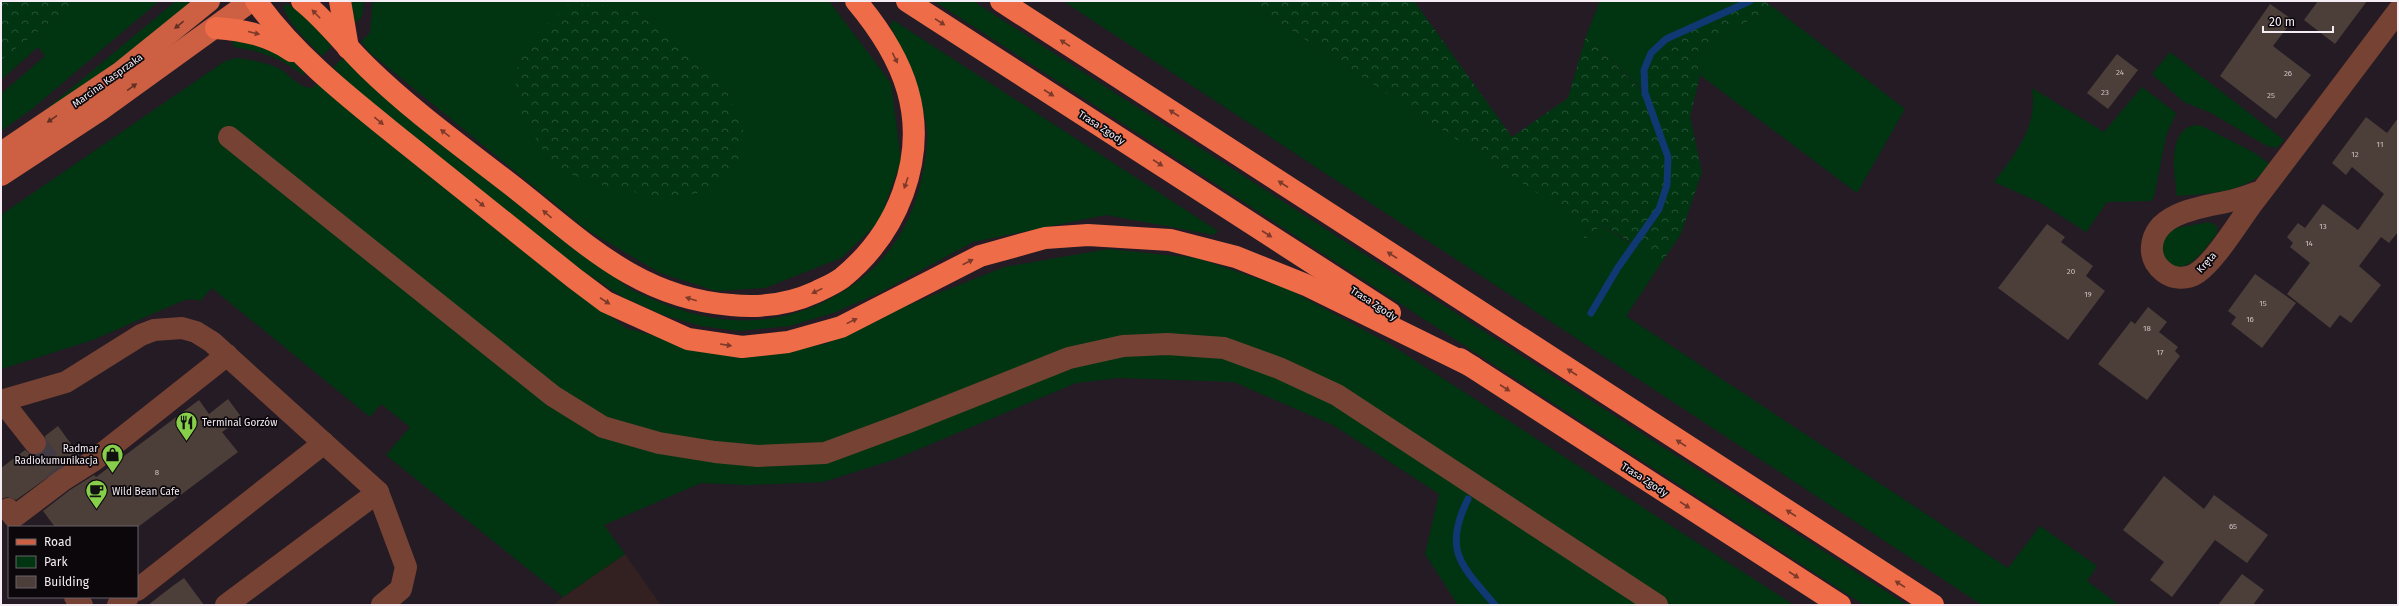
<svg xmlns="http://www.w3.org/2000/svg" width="2399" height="606" viewBox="0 0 2399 606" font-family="'Fira Sans',sans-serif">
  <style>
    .commercial { fill: #332020 }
    .green { fill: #013512 }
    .forest { fill: url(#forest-crowns) }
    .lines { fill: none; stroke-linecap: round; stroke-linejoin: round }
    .stream { stroke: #103873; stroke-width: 7 }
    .building { fill: #4c3f39 }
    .minor-tunnel { stroke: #433b43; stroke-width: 22; stroke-dasharray: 22 11; stroke-linecap: butt }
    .minor { stroke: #764234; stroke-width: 22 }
    .major { stroke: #cd6043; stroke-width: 22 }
    .highway { stroke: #ef6c48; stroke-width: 22 }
    .oneway { fill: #7d3a2a }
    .oneway2 { fill: #622f24 }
    .labels { text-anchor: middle; stroke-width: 3.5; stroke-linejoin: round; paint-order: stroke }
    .number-label { font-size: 8px; fill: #cac2c5 }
    .street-label { font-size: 10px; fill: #f4eef4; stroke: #0b070b }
    .poi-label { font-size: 10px; fill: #f4eef4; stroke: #0b070b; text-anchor: start }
  </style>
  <defs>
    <pattern id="forest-crowns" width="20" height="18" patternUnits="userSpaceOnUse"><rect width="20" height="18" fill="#013512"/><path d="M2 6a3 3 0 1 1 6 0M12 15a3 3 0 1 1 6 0" fill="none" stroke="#275335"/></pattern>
  </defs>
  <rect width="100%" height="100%" fill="#241b24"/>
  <!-- commercial -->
  <polygon class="commercial" points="625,554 661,605 553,605 563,597"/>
  <!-- green -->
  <g class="green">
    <polygon points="77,1 159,1 32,109 1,131 1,94 45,56 38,47 1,80 1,60"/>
    <polygon points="176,1 187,1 190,5 66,106 39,115"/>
    <polygon points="351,1 364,1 362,16 354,25"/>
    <polygon points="373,1 829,1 891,83 901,161 879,222 841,258 765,288 716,291 660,273 587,230 369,52 361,41 370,33"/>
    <polygon points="934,1 973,1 1907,605 1864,605"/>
    <polygon points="1063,1 1247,1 1567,212 1585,239 1601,225 1650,255 1660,265 1626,316 2008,568 2040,526 2097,566 2087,581 2119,605 1982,605"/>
    <polygon points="1600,1 1750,1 1666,39 1651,53 1644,69 1645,93 1586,36"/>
    <path d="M288,4L301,12L332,46L322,56C311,44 285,21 284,6Z"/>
    <polygon points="1773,7 1905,109 1857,193 1700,75 1694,53"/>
    <path d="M893,20L1218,231L1214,235L1106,215L973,242L881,292L836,312L790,326L738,331L701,326L663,315L623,297L580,269L378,111L333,67L343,58L386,99L630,289C656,301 681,312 709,317C794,334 888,285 915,202C922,181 930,146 926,124C920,86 908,60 890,26Z"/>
    <path d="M232,41C259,40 286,54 305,73L303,75C281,58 260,51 234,47Z"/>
    <polygon points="2170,52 2284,140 2277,148 2267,146 2211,113 2184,102 2152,74"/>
    <path d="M237,58C251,60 267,62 280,69C291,76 299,88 312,88L318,82L474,212L626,328L738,358L825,344L906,306L1004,267L1108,249L1197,258L1288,289L1388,343L1794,605H1458L1425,554L1439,494L1333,425L1234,382L1120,378L1076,383L893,460L823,482L748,485L701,483L604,525L625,554L563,597L386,455L410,427L381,404L370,417L212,288L200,301L192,299L182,301L93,340L1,369V215L225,61Z"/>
    <path d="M2142,87L2176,113L2166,136L2154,197L2151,201L2107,202L2086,232L2039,202L1994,182C2016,153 2038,127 2032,88L2104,132Z"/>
    <path d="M2195,125L2202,126L2253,152L2271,165C2249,192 2210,194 2177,196C2175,174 2166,131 2195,125Z"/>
    <path d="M2209,222L2217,226V234C2207,245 2189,275 2171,265C2167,263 2163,257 2161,253L2162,238L2176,228Z"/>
  </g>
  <!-- forest -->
  <g class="forest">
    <polygon points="1,1 77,1 1,60"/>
    <polygon points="1247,1 1414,1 1512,137 1568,98 1586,36 1644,93 1644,70 1651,53 1666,39 1750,1 1764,1 1773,7 1694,53 1700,75 1690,117 1702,172 1681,234 1660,265 1634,244 1602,225 1585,239 1566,212"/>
    <polygon points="569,4 637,7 673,34 724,85 744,133 738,163 717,188 672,199 608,187 554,169 522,115 514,76 529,41"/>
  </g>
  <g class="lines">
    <!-- stream -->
    <g class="stream">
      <polyline points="1591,313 1617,269 1659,209 1667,185 1668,157 1645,93 1644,70 1651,53 1666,39 1750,1"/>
      <path d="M1468,499C1442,551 1462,566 1495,605"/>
    </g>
  </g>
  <!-- building -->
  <g class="building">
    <polygon points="2318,1 2367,1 2335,44 2304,20"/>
    <polygon points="2270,4 2293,20 2273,46 2311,75 2276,119 2220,76"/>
    <polygon points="2117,54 2138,70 2108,109 2087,93"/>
    <polygon points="2366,117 2387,133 2398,118 2398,232 2389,243 2381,237 2359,266 2381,285 2351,323 2340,315 2330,328 2287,294 2310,263 2290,247 2293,243 2287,237 2298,223 2305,228 2323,204 2358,230 2384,194 2352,167 2346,175 2332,163"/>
    <polygon points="2047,224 2065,237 2061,242 2093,266 2086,276 2105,291 2068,340 1998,288"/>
    <polygon points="2255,274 2296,303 2262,348 2231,324 2236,317 2228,311"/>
    <polygon points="2148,307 2167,322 2159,332 2178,347 2175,351 2180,356 2147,400 2098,364 2131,321 2135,324"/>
    <polygon points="228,399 242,418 222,432 238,452 138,527 55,527 43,511 70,490 94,475 96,477 199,400 209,414"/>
    <polygon points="58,426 79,455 16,500 7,497 1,499 1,468 25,450 31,455 42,453 47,447 45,436"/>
    <polygon points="2164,476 2204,509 2214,495 2268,535 2247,563 2215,540 2172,597 2150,580 2164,562 2123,530"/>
    <polygon points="2242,574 2264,590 2253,605 2218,605"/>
    <polygon points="184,578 204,605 148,605 174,585"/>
  </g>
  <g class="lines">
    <!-- minor-tunnel -->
    <polyline class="minor-tunnel" points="35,443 58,473"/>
    <!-- minor -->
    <g class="minor">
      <polyline points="229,137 553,396 603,427 659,443 715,452 758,456 825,453 906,423 1069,358 1123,346 1167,344 1224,348 1279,368 1337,395 1657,605"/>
      <path d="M2262,191C2252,194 2241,199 2230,201C2205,207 2155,211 2152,246C2151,256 2155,265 2164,272C2173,279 2187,280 2197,273C2215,261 2238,223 2252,204C2301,140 2349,76 2398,11"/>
      <polyline points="1,401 66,382 141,335 154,330 182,328 196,332 212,342 378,492 406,567 401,589 382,605"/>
      <polyline points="2,401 35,443"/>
      <polyline points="8,509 14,517 63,480 93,461 227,355"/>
      <polyline points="137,590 324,443"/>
      <polyline points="75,597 82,605"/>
      <polyline points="118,605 128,597"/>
      <polyline points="226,605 378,492"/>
    </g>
    <!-- major -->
    <g class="major">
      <polyline points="1,153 121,72 209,1"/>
      <polyline points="1,175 100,110 251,1"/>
    </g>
    <!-- highway -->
    <g class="highway">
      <path d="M256,1C295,56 351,99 403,141C460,187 517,232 574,278L606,302L688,339L742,347L788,342L841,327L980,256L1045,238L1088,235L1170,240L1236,257L1306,285L1473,367"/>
      <path d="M302,1C326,20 345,46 367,67C411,110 461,146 510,184C581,239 636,298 731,305C761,308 788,305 816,292C824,288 834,284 842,278C869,256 891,226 903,193C930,118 904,58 856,1"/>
      <polyline points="340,1 348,48"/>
      <polyline points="907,1 1390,313"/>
      <polyline points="1001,1 1933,605"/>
      <path d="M216,28C243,30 268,35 292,51"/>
      <polyline points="1460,359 1840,605"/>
    </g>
  </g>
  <!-- one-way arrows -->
  <defs><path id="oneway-solid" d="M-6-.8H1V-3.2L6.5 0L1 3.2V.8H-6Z"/></defs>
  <g class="oneway">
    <use href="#oneway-solid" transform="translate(316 14) rotate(-134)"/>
    <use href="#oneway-solid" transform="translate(940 22) rotate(33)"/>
    <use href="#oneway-solid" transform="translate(254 33) rotate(14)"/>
    <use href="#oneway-solid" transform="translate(1065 43) rotate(-147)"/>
    <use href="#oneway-solid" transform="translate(895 58) rotate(64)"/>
    <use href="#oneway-solid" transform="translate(1049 93) rotate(33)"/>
    <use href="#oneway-solid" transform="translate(1174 113) rotate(-147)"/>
    <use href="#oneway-solid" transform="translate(379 121) rotate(39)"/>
    <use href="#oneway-solid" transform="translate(445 133) rotate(-142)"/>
    <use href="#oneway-solid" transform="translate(1158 163) rotate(33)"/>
    <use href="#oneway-solid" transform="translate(906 183) rotate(109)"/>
    <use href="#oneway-solid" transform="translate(1283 184) rotate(-147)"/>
    <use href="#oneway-solid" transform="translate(480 203) rotate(39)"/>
    <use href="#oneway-solid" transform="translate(547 214) rotate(-140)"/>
    <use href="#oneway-solid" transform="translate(1267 234) rotate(33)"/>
    <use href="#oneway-solid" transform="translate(1392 255) rotate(-147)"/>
    <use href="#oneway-solid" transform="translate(968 262) rotate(-27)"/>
    <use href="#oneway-solid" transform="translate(817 291) rotate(154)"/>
    <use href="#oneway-solid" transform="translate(691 299) rotate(-163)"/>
    <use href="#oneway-solid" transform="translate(605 301) rotate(33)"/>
    <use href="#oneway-solid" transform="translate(852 321) rotate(-26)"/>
    <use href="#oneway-solid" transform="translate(726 345) rotate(9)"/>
    <use href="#oneway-solid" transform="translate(1572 372) rotate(-147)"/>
    <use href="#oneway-solid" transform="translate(1505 388) rotate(33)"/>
    <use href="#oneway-solid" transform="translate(1681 443) rotate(-147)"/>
    <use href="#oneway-solid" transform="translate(1685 505) rotate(33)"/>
    <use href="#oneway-solid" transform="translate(1791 513) rotate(-147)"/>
    <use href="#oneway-solid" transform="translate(1794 575) rotate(33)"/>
    <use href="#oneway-solid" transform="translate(1900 584) rotate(-147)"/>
  </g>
  <g class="oneway2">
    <use href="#oneway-solid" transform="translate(179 25) rotate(141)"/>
    <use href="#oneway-solid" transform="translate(132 87) rotate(-36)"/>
    <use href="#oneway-solid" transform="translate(52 119) rotate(146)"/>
  </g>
  <!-- icons -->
  <defs>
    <symbol id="restaurant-pin" viewBox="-11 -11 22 30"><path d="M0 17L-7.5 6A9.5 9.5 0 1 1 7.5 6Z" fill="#87cf4b" stroke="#0b070b"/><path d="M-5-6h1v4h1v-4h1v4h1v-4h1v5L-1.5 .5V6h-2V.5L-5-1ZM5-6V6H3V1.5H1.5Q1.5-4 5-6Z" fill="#111"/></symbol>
    <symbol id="shop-pin" viewBox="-11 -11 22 30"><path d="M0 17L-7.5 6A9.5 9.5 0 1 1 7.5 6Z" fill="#87cf4b" stroke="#0b070b"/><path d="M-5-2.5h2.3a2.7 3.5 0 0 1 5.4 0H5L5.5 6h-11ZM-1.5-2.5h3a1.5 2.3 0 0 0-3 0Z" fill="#111"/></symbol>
    <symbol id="cafe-pin" viewBox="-11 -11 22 30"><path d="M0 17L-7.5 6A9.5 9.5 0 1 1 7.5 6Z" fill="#87cf4b" stroke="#0b070b"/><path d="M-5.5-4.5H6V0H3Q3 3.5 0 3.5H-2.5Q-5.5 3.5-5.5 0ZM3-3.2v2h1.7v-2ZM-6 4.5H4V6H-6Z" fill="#111"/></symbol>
  </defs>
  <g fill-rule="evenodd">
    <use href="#restaurant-pin" x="174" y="410" width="25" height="34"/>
    <use href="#shop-pin" x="100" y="442" width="25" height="34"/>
    <use href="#cafe-pin" x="84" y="478" width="25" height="34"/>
  </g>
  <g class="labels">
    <!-- number labels -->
    <g class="number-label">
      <text x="2120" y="75">24</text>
      <text x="2288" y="76">26</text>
      <text x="2105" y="95">23</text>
      <text x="2271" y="98">25</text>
      <text x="2380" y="147">11</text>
      <text x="2355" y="157">12</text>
      <text x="2323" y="229">13</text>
      <text x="2309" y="246">14</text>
      <text x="2071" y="274">20</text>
      <text x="2088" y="297">19</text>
      <text x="2263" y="306">15</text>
      <text x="2250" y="322">16</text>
      <text x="2147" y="331">18</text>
      <text x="2160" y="355">17</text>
      <text x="157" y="475">8</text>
      <text x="2233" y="529">65</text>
    </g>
    <!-- street labels -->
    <g class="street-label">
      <text transform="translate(107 80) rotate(-36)" y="4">Marcina Kasprzaka</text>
      <text transform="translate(1102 127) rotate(33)" y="4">Trasa Zgody</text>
      <text transform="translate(2206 262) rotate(-48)" y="4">Kręta</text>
      <text transform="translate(1374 303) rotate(33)" y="4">Trasa Zgody</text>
      <text transform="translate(1645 479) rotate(33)" y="4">Trasa Zgody</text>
    </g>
    <!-- poi labels -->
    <g class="poi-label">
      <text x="202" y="426">Terminal Gorzów</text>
      <text x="98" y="452" text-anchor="end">Radmar<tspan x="98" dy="12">Radiokumunikacja</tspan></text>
      <text x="112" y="495">Wild Bean Cafe</text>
    </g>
  </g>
  <!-- border -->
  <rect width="2399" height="606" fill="none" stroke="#f4eef4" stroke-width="4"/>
  <!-- legend -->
  <rect x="8" y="526" width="130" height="72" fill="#0b070b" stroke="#686368"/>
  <rect x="16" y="539" width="20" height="6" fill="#cd6043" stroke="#686368"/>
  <text x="44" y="546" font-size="12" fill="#f4eef4">Road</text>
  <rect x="16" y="556" width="20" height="12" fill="#013512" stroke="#686368"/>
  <text x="44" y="566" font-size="12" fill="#f4eef4">Park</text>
  <rect x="16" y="576" width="20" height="12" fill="#4c3f39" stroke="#686368"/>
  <text x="44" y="586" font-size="12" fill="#f4eef4">Building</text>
  <!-- scale -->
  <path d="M2263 26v6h70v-6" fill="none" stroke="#f4eef4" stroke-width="2"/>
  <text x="2269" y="26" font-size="12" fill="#f4eef4" stroke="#0b070b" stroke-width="3" paint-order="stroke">20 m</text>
</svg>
